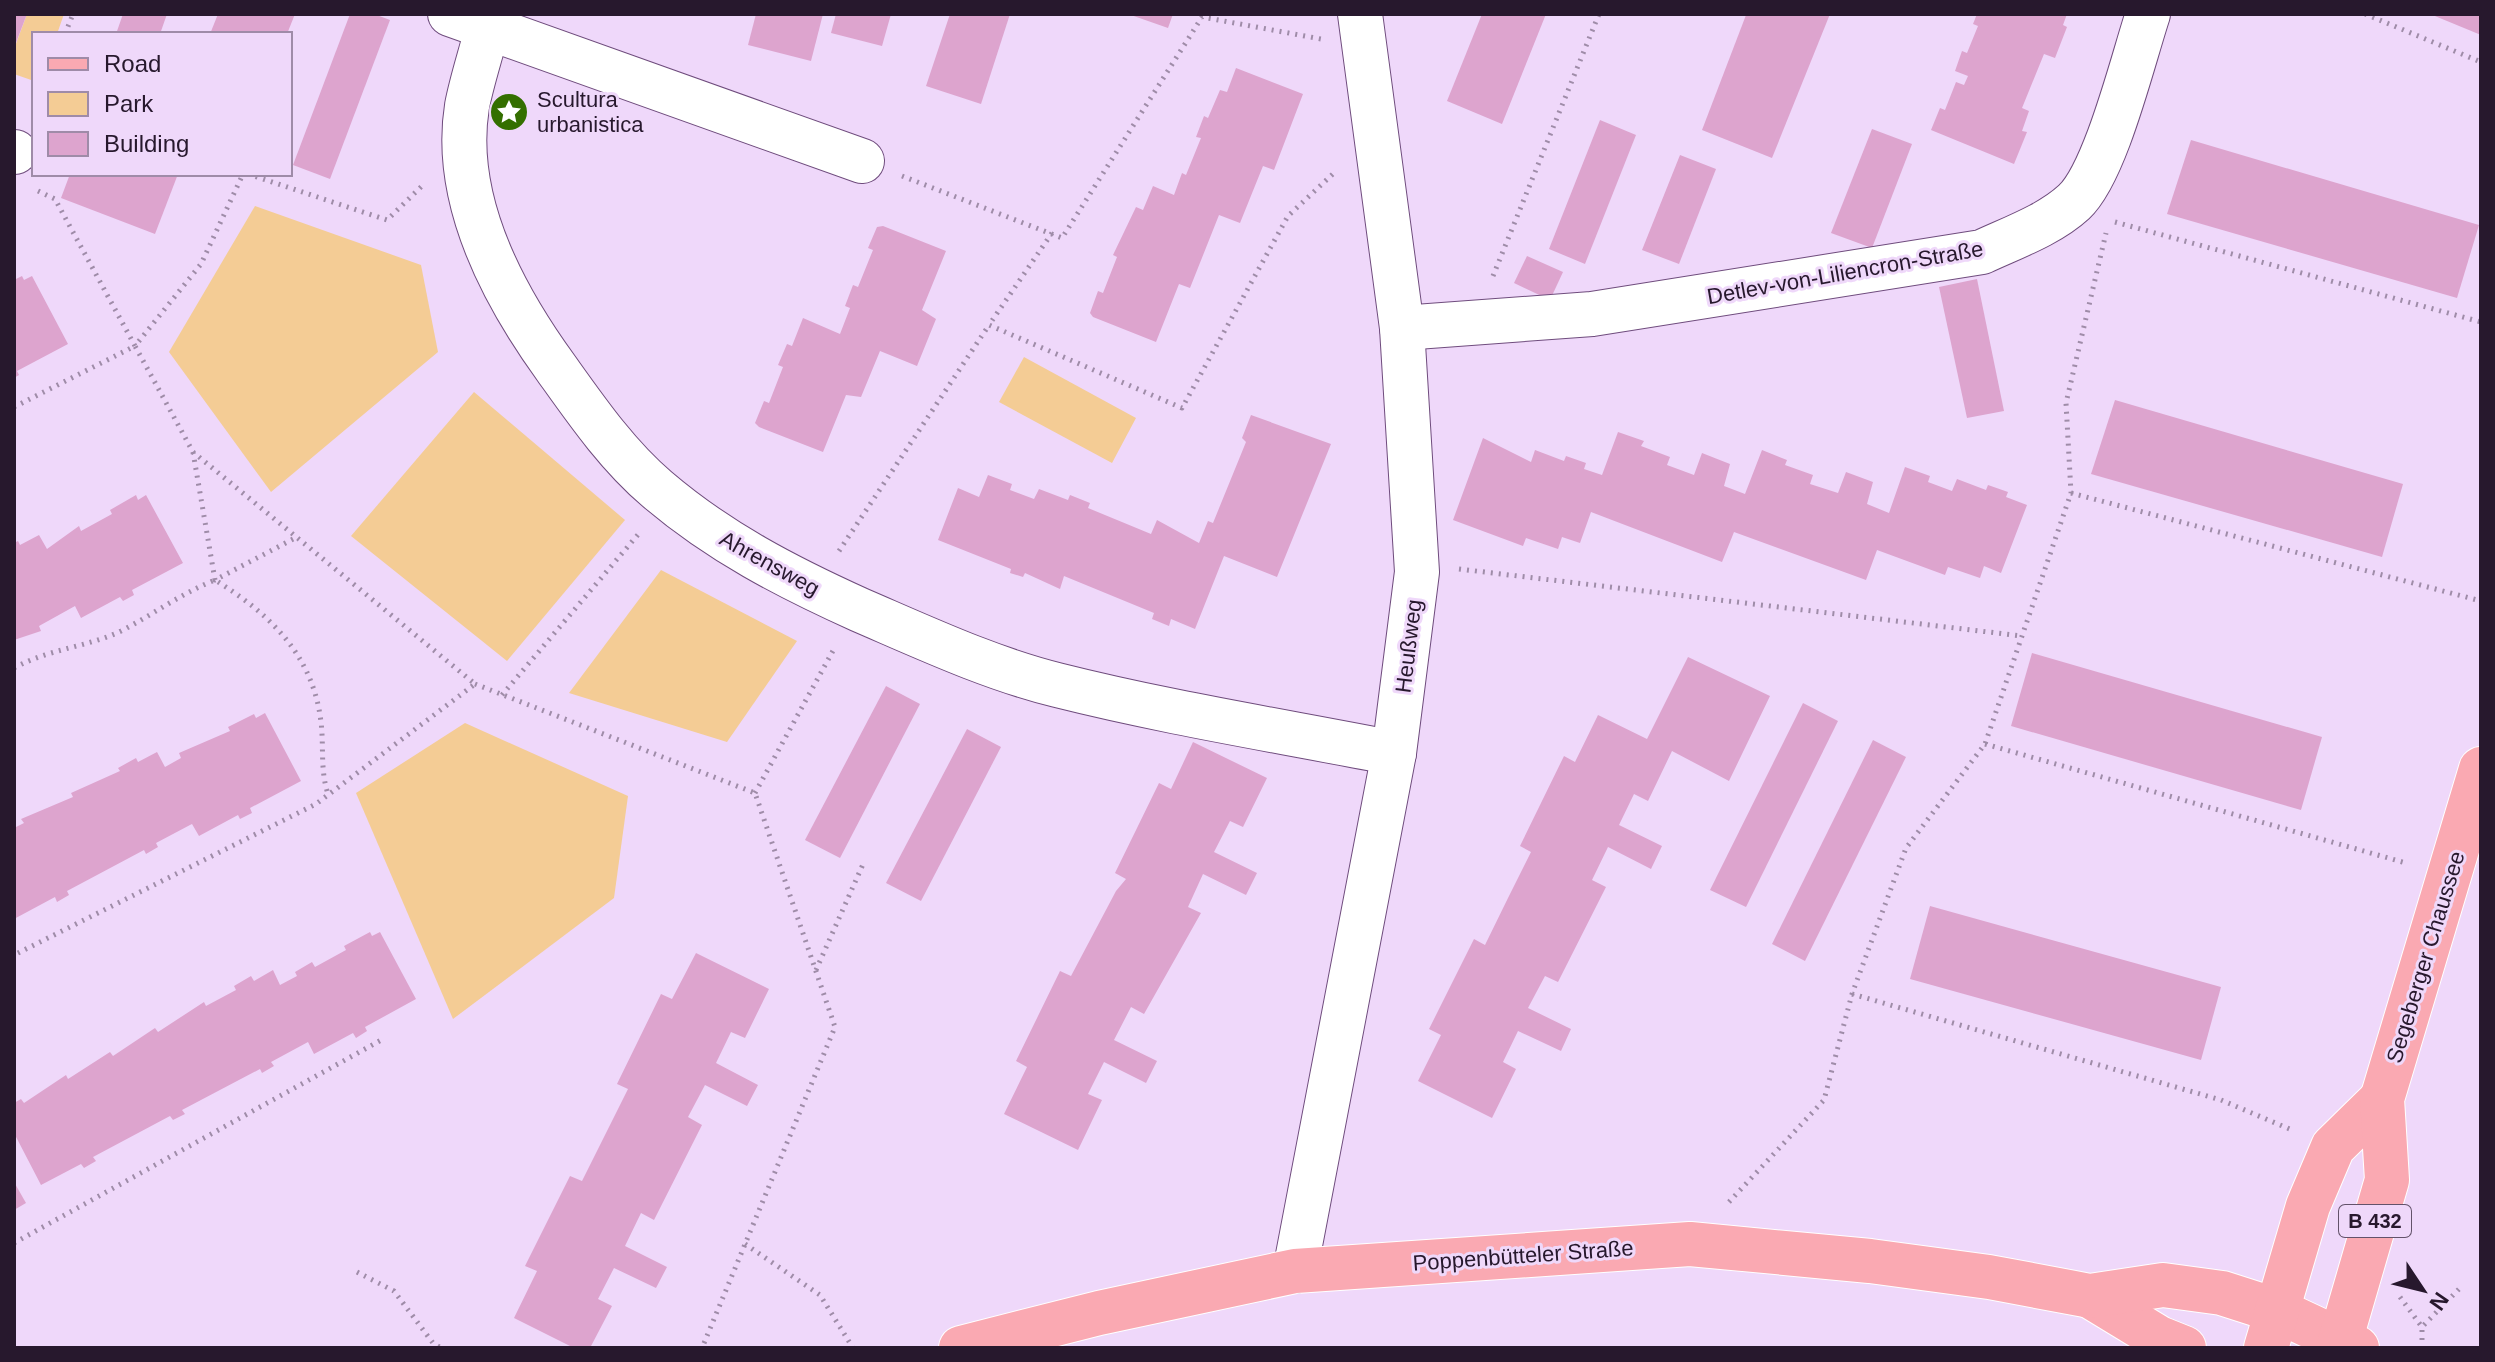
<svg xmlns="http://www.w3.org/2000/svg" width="2495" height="1362" viewBox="0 0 2495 1362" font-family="Helvetica,sans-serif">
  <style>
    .green { fill: #f4cc95 }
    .building { fill: #dda4ce }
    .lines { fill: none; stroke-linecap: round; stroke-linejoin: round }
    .minor-casing { stroke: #6f4c7d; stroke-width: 46 }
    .major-casing { stroke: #fff; stroke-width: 46 }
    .path { stroke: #9f8ca8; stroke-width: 5; stroke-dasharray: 2 6; stroke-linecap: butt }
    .minor { stroke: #fff; stroke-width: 44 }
    .major { stroke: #faa9b2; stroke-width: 44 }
    .labels { text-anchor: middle; stroke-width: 6; stroke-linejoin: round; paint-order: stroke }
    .shield { fill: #efd8fa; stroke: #63526a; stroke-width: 2 }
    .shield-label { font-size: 20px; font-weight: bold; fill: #27182d }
    .poi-label { font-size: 22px; fill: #27182d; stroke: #efd8fa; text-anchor: start }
    .street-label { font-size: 22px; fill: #27182d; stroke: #efd8fa }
  </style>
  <rect width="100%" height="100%" fill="#efd8fa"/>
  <!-- green -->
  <g class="green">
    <polygon points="27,14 64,14 57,34 34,34 34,81 14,74 14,49"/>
    <polygon points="255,206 421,265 438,352 271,492 169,352"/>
    <polygon points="1024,357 1136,418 1112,463 999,402"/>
    <polygon points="474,392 625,520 507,661 351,536"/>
    <polygon points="661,570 797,641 727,742 569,693"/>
    <polygon points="465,723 628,796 614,898 453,1019 356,793"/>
  </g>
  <!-- building -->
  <g class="building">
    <polygon points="14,14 27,14 14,48"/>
    <polygon points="123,14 167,14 160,34 116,34"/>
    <polygon points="218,14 295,14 287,34 210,34"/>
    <polygon points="350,14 374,14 390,20 330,179 293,165"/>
    <polygon points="756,14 823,14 811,61 748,45"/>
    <polygon points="836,14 891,14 882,46 831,33"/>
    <polygon points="950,14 1010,14 981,104 926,86"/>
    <polygon points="1128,14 1173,14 1168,28"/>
    <polygon points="1482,14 1546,14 1502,124 1447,101"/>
    <polygon points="1830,14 1772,158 1702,130 1746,15"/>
    <polygon points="1977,14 2067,14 2063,25 2067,27 2055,58 2044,54 2022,108 2029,111 2022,131 2027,132 2014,164 1931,130 1940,108 1945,110 1956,82 1964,85 1968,76 1955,71 1962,51 1967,53 1978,26 1973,24"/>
    <polygon points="2430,14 2481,14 2481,35"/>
    <polygon points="1236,68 1303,94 1274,170 1263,166 1240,223 1219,215 1190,288 1179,284 1156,342 1093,317 1090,313 1098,291 1103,293 1117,257 1113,255 1136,207 1143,210 1153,186 1174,195 1182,173 1186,175 1201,138 1196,137 1204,116 1208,118 1220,90 1227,92"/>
    <polygon points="1600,120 1636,135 1585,264 1549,249"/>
    <polygon points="1872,129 1912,144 1872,248 1831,233"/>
    <polygon points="2191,140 2479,225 2457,298 2167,214"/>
    <polygon points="1680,155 1716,169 1679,264 1642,250"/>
    <polygon points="70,174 178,174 155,234 61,198"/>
    <polygon points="883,226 946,251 922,310 936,319 917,366 880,351 861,397 846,395 823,452 759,427 755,423 764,401 769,403 783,367 778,365 787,344 792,346 803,318 840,334 850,308 845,306 853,285 858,287 873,250 868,248 877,227"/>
    <polygon points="1527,256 1563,272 1550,300 1514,283"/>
    <polygon points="22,276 24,280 32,276 68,344 17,371 19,375 14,378 14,280"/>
    <polygon points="1977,279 2004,411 1967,418 1939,287"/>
    <polygon points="2115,400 2403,484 2382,557 2091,474"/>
    <polygon points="1251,415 1331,444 1277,577 1224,556 1195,629 1171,619 1169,626 1152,619 1154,613 1064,576 1060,589 1025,573 1023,577 1010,573 1011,569 938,540 958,488 979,497 988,475 1012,484 1010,490 1034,499 1039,489 1068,500 1070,495 1090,503 1088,508 1151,534 1157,520 1199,543 1208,521 1213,523 1246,442 1242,438"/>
    <polygon points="1618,432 1644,441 1641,446 1670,457 1667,465 1694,475 1702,453 1730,464 1724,486 1745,494 1762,450 1787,460 1785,465 1813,475 1810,484 1838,493 1846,472 1873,482 1867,504 1889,513 1905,467 1930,476 1928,482 1952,491 1957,479 1986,490 1988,485 2008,492 2006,497 2027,505 2001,573 1984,566 1980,578 1948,567 1945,575 1877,550 1866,580 1734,532 1722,562 1591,512 1580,543 1562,537 1558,549 1526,538 1523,546 1453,520 1483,438 1531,462 1535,450 1564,461 1566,456 1586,463 1584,469 1602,475"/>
    <polygon points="136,495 138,500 146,495 183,563 132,590 134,595 123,601 120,597 81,618 75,606 39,626 41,631 14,640 14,543 18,541 20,545 39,535 47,549 79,526 81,531 112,514 110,510"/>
    <polygon points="2032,653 2322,737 2301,810 2011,726"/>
    <polygon points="1688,657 1770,696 1729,781 1672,751 1648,801 1634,794 1619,825 1662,846 1651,869 1608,847 1592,880 1606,887 1558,982 1545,976 1528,1008 1571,1029 1561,1051 1518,1031 1503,1062 1516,1069 1492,1118 1418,1081 1441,1035 1429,1029 1474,939 1485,945 1508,898 1531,852 1520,846 1564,756 1575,762 1598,715 1647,739"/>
    <polygon points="886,686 920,704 840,858 805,840"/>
    <polygon points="1803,703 1838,721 1746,907 1710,890"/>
    <polygon points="265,713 301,781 250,808 252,813 240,819 238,815 199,836 192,824 190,825 156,843 158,847 146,854 144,850 67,891 69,895 57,902 55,897 14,919 14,828 24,823 21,819 73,797 71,793 120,771 118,768 136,758 138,762 157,752 165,767 181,758 179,753 230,731 228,727 254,714 256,718"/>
    <polygon points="967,729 1001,747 921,901 886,883"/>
    <polygon points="1873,740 1906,757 1805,961 1772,944"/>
    <polygon points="1193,742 1267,778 1243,827 1230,821 1214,852 1257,873 1246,895 1203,874 1188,907 1201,913 1144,1014 1131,1007 1114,1040 1157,1061 1146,1083 1104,1062 1088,1094 1102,1100 1078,1150 1004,1114 1027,1067 1016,1061 1060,971 1071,976 1116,891 1126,879 1115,873 1159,783 1171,789"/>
    <polygon points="1930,906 2221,987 2201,1060 1910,979"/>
    <polygon points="370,932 372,936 380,932 416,999 365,1027 367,1031 356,1038 353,1033 314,1054 308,1042 271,1062 274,1066 262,1073 260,1069 182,1110 185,1114 173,1120 170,1116 93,1157 96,1161 84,1168 81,1164 41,1185 14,1133 14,1103 21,1099 24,1103 66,1075 68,1079 110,1052 113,1056 155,1028 158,1032 204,1002 206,1006 236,990 234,986 251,976 254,981 273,970 280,985 297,976 295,972 312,962 315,967 346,950 344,946"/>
    <polygon points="696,953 769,989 745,1038 731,1032 716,1063 758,1085 747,1106 705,1085 688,1117 702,1125 654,1220 641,1213 625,1246 667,1267 656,1288 614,1268 598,1299 612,1306 590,1348 574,1348 514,1318 537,1271 525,1266 570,1176 582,1181 628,1089 617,1084 661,994 672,999"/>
    <polygon points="14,1182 26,1203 14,1210"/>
  </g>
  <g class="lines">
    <defs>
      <g id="minor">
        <polyline points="450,14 862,161"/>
        <path d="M487,29C481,54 472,80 467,106C452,199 503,295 556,368C586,410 617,455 657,489C719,542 787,577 860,610C925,638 989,668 1057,685C1168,713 1282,731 1394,753"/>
        <polyline points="14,152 15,152"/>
        <path d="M1402,328L1592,314L1982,252C2012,238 2049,225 2074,202C2106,172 2133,59 2148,14"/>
        <polyline points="1295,1271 1394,753 1417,572 1402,328 1360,14"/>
      </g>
      <g id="major">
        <polyline points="2090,1296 2159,1338 2184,1348"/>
        <polyline points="961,1348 1099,1313 1295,1271 1690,1244 1870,1261 1989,1277 2090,1296 2163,1285 2222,1293 2278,1311 2357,1348"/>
        <polyline points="2266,1348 2308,1206 2333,1147 2382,1099"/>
        <polyline points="2338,1348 2387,1180 2382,1099 2481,769"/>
      </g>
    </defs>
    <!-- minor casing -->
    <use href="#minor" class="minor-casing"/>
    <!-- major casing -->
    <use href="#major" class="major-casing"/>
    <!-- path -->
    <g class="path">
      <polyline points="2365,14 2481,62"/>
      <polyline points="65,34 73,14"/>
      <polyline points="248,174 387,220 425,183"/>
      <polyline points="902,176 1062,238 1202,17 1321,39"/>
      <polyline points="38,191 55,199 135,346 201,264 243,174"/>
      <polyline points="2115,222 2481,322"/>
      <polyline points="1052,233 989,325 1182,408 1288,216 1336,171"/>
      <polyline points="1493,276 1599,14"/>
      <polyline points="14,407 135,346 193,452 475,684 316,804 14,955"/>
      <polyline points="193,452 215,580 297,537"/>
      <polyline points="2071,493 2481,601"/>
      <polyline points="839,551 989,325"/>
      <polyline points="1459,569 2022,636"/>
      <path d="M14,668C51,648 88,647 121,631C154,614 180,594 215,580C270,614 313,655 321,722C324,747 320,770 328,794"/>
      <polyline points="475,684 755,793 835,1027 702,1348"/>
      <polyline points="502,695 641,531"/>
      <polyline points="1985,744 2406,863"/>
      <polyline points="755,793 835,647"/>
      <polyline points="816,970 864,862"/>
      <polyline points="1852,994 2221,1100 2292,1130"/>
      <polyline points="1729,1202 1824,1100 1852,994 1906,848 1985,744 2071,493 2066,403 2106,233"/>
      <polyline points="14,1243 383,1039"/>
      <polyline points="745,1244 820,1295 853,1348"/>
      <polyline points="357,1272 394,1291 433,1343 441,1348"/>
      <polyline points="2400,1297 2422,1327 2460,1288"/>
      <polyline points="2422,1348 2422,1327"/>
    </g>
    <!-- minor -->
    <use href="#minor" class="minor"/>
    <!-- major -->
    <use href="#major" class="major"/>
  </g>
  <!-- icons -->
  <defs>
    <symbol id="sight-disc" viewBox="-11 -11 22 22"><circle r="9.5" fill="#346f00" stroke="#efd8fa"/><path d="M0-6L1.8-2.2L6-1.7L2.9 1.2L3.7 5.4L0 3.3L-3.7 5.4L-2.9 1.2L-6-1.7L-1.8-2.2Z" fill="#fff"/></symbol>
  </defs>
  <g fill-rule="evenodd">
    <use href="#sight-disc" x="487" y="90" width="44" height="44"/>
  </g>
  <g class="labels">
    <!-- shield labels -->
    <rect class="shield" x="2339" y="1205" width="72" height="32" rx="6"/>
    <g class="shield-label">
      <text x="2375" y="1228">B 432</text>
    </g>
    <!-- poi labels -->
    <g class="poi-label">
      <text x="537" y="107">Scultura<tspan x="537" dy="25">urbanistica</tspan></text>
    </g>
    <!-- street labels -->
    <g class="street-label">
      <text transform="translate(1845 272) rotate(-10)" y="8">Detlev-von-Liliencron-Straße</text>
      <text transform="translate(770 563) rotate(29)" y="8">Ahrensweg</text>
      <text transform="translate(1408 646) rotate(-83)" y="8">Heußweg</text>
      <text transform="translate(2425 957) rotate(-73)" y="8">Segeberger Chaussee</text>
      <text transform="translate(1523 1255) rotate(-4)" y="8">Poppenbütteler Straße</text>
    </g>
  </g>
  <!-- border -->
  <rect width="2495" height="1362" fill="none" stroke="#27182d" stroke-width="32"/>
  <!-- legend -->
  <rect x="32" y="32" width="260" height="144" fill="#efd8fa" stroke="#9f8ba8" stroke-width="2"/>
  <rect x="48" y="58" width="40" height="12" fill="#faa9b2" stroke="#9f8ba8" stroke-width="2"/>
  <text x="104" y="72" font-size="24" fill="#27182d">Road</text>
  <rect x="48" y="92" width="40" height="24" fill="#f4cc95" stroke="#9f8ba8" stroke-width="2"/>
  <text x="104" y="112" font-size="24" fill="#27182d">Park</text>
  <rect x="48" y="132" width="40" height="24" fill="#dda4ce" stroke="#9f8ba8" stroke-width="2"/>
  <text x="104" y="152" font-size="24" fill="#27182d">Building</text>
  <!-- north arrow -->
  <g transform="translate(2423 1290) rotate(125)" stroke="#efd8fa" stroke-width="6" paint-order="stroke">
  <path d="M0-6L14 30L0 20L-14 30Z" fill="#27182d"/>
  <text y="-12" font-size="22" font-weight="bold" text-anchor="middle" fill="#27182d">N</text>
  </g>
</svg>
